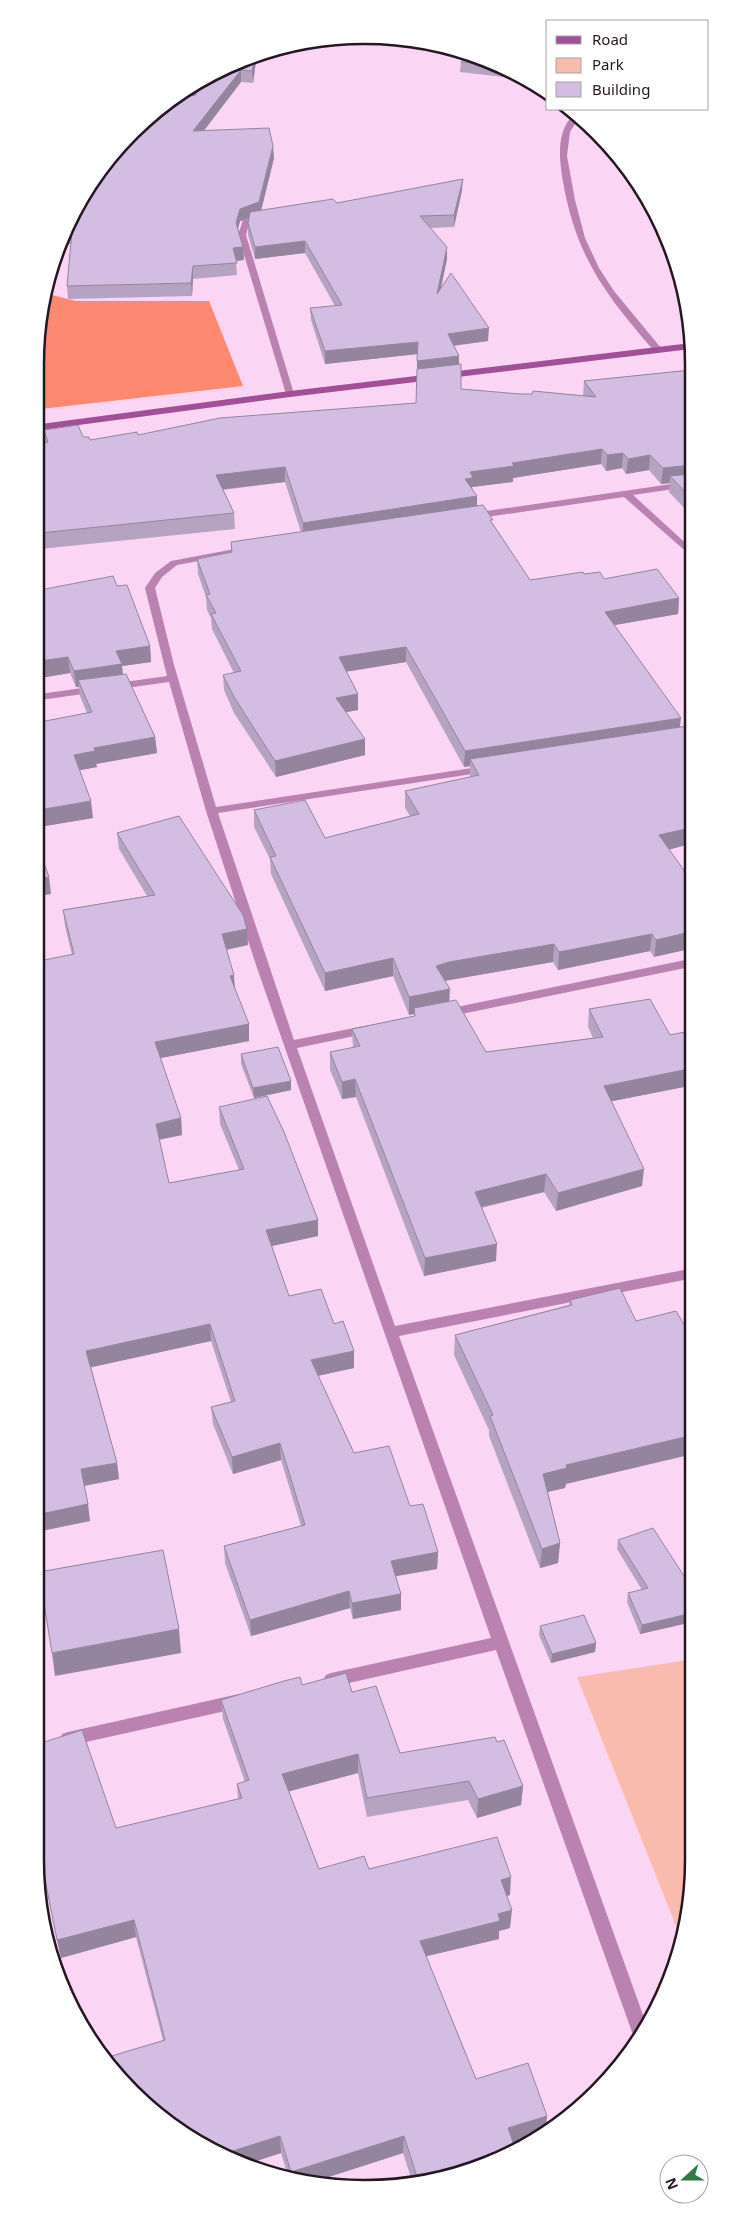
<svg xmlns="http://www.w3.org/2000/svg" width="729" height="2224" viewBox="0 0 729 2224" font-family="'Noto Sans',sans-serif">
  <style>
    .green { fill: #f9bbae }
    .forest { fill: #fe8971 }
    .lines { fill: none; stroke-linecap: round; stroke-linejoin: round }
    .street { fill: #ba82b0; fill-rule: evenodd }
    .secondary { fill: #a14f96; fill-rule: evenodd }
    .wall { fill: #b6a3c2 }
    .shaded-wall { fill: #94849e }
    .building { fill: #d4bde2; stroke: #94849e }
    .rim { fill: none; stroke: #241722; stroke-width: 2.5 }
  </style>
  <rect width="100%" height="100%" fill="#fbd6f4"/>
  <!-- green -->
  <polygon class="green" points="688,1660 688,1924 682,1941 577,1677"/>
  <!-- forest -->
  <polygon class="forest" points="44,293 76,301 209,301 243,386 41,409 41,300"/>
  <g class="lines">
    <!-- street -->
    <g class="street">
      <path d="M573,115L578,119L570,132L567,156L575,200L585,238L599,268L614,291L661,348V352H655C604,293 575,256 562,176C559,155 557,132 573,115Z"/>
      <polygon points="263,216 266,216 266,220 249,224 246,235 294,394 290,397 286,394 238,235 243,220"/>
      <polygon points="685,482 690,485 688,487 633,495 691,548 691,556 624,497 473,519 468,516 473,513"/>
      <polygon points="245,547 250,550 248,552 177,565 162,577 155,588 174,665 216,807 485,766 490,769 485,772 218,813 294,1040 369,1025 375,1029 369,1033 297,1048 395,1326 689,1269 689,1279 399,1336 647,2026 639,2042 636,2041 633,2035 496,1650 331,1687 326,1685 323,1680 326,1675 331,1673 491,1638 256,965 206,811 169,682 40,700 40,694 167,676 145,588 155,573 171,561"/>
      <polygon points="690,959 690,967 447,1017 441,1013 447,1009"/>
      <polygon points="239,1694 245,1696 247,1701 245,1706 239,1708 68,1746 62,1744 60,1739 62,1734 68,1732"/>
    </g>
    <!-- secondary -->
    <polygon class="secondary" points="691,343 691,349 290,397 41,430 41,424 290,391"/>
  </g>
  <!-- wall -->
  <g class="wall">
    <polygon points="257,54 253,83 241,82 204,131 274,158 261,211 462,190 454,227 430,228 447,259 441,288 488,341 454,346 459,356 459,364 461,389 520,394 583,396 584,381 691,370 691,515 669,492 670,483 661,484 649,470 626,474 622,468 606,471 601,464 513,478 513,482 472,487 477,506 493,524 530,580 584,574 604,579 679,598 678,614 614,625 680,727 669,850 654,957 650,951 558,970 553,962 445,981 449,1001 486,1052 593,1038 588,1027 589,1009 670,1035 690,1031 689,1086 612,1101 642,1186 556,1211 544,1192 481,1208 496,1261 424,1276 356,1097 342,1099 330,1070 330,1052 353,1048 352,1029 414,1016 414,1014 409,1015 393,976 325,991 271,874 270,859 254,827 254,810 325,838 410,816 405,808 405,791 470,777 470,766 464,767 406,662 346,671 358,694 358,710 346,712 365,755 276,777 234,713 224,690 223,675 234,673 212,629 211,618 207,610 206,597 198,574 197,559 231,552 231,542 301,532 285,482 223,490 234,513 235,529 40,549 41,443 45,442 44,430 83,437 90,440 416,403 418,354 325,364 311,320 310,308 335,306 305,253 255,259 248,235 248,223 249,219 240,221 238,230 243,247 244,260 236,261 237,275 193,279 192,296 68,299 67,286 71,244 58,244 60,238 91,181 182,90"/>
    <polygon points="467,56 515,74 512,78 460,72 461,62"/>
    <polygon points="117,586 150,646 151,662 122,666 123,674 155,737 157,753 96,764 97,767 80,770 93,818 39,827 40,722 87,713 80,696 79,687 76,687 70,673 40,678"/>
    <polygon points="117,833 248,945 227,950 235,988 249,1041 160,1058 181,1118 182,1135 159,1140 169,1183 239,1170 220,1124 219,1107 318,1236 272,1246 289,1296 334,1324 354,1351 354,1368 318,1376 354,1453 410,1506 438,1552 437,1569 396,1576 401,1610 353,1619 350,1608 251,1636 225,1563 224,1546 301,1526 281,1460 233,1474 213,1424 211,1407 231,1402 211,1341 91,1367 117,1463 119,1479 84,1486 90,1521 36,1532 72,955 65,926 63,910 147,896 119,849"/>
    <polygon points="241,1054 291,1081 291,1090 254,1098 241,1064"/>
    <polygon points="620,1288 565,1488 548,1492 560,1543 558,1563 540,1568 489,1436 489,1430 454,1355 455,1335 569,1305 570,1300"/>
    <polygon points="618,1540 688,1586 688,1623 640,1634 627,1602 628,1593 642,1590 617,1549"/>
    <polygon points="540,1626 596,1643 595,1652 551,1663 539,1635"/>
    <polygon points="302,1685 352,1692 400,1753 497,1742 523,1786 521,1805 477,1818 468,1800 367,1817 358,1773 289,1791 319,1869 369,1869 510,1895 507,1896 510,1928 499,1931 499,1939 426,1956 476,2079 547,2116 545,2133 513,2142 450,2178 413,2184 403,2153 310,2183 288,2176 281,2153 247,2164 219,2155 163,2040 136,1937 61,1958 42,1867 39,1849 35,1836 35,1745 116,1828 238,1799 237,1784 245,1782 223,1719 221,1700"/>
  </g>
  <!-- shaded-wall -->
  <g class="shaded-wall">
    <polygon points="257,54 253,83 252,71 255,55"/>
    <polygon points="241,70 241,82 194,143 193,131"/>
    <polygon points="192,87 193,99 166,104 182,90 186,88"/>
    <polygon points="273,146 274,158 260,215 240,221 236,236 236,223 240,209"/>
    <polygon points="463,179 462,190 454,227 454,215"/>
    <polygon points="305,241 305,253 255,259 255,247"/>
    <polygon points="243,247 244,260 234,261 233,248"/>
    <polygon points="447,247 447,259 437,306 437,294"/>
    <polygon points="193,266 193,279 192,296 191,283"/>
    <polygon points="489,328 488,341 448,346 448,334"/>
    <polygon points="418,342 418,354 325,364 325,351"/>
    <polygon points="459,356 459,369 417,374 417,361"/>
    <polygon points="602,449 601,464 513,478 513,482 472,487 472,493 465,479 470,472 512,463"/>
    <polygon points="623,453 622,468 606,471 607,455"/>
    <polygon points="650,455 649,470 626,474 628,459"/>
    <polygon points="691,465 691,480 670,476 670,483 661,484 663,468"/>
    <polygon points="285,467 285,482 216,490 216,475"/>
    <polygon points="477,496 477,512 303,538 303,523"/>
    <polygon points="679,598 678,614 604,627 605,612"/>
    <polygon points="150,646 151,662 122,666 123,680 78,680 79,687 76,687 74,671 116,651"/>
    <polygon points="406,647 406,662 339,673 339,657"/>
    <polygon points="68,657 70,673 40,678 40,661"/>
    <polygon points="358,694 358,710 336,714 336,698"/>
    <polygon points="681,718 679,734 470,759 470,766 464,767 465,751"/>
    <polygon points="155,737 157,753 96,764 97,767 76,771 74,755 94,748"/>
    <polygon points="365,739 365,755 276,777 275,761"/>
    <polygon points="91,801 93,818 39,827 39,810"/>
    <polygon points="690,828 690,844 657,853 659,835"/>
    <polygon points="49,877 51,894 39,896 39,879"/>
    <polygon points="247,929 248,945 223,950 222,934"/>
    <polygon points="690,932 690,949 654,957 656,940"/>
    <polygon points="652,934 650,951 558,970 559,952"/>
    <polygon points="554,944 553,962 449,980 436,983 436,966 449,962"/>
    <polygon points="393,958 393,976 325,991 325,973"/>
    <polygon points="234,975 235,992 230,976"/>
    <polygon points="450,989 449,1006 414,1008 414,1014 409,1015 409,997"/>
    <polygon points="249,1024 249,1041 156,1059 155,1042"/>
    <polygon points="689,1069 689,1086 603,1103 604,1086"/>
    <polygon points="355,1079 356,1097 342,1099 342,1082"/>
    <polygon points="291,1081 291,1090 254,1098 253,1088"/>
    <polygon points="181,1118 182,1135 157,1140 156,1124"/>
    <polygon points="644,1169 642,1186 556,1211 558,1193"/>
    <polygon points="546,1174 544,1192 474,1209 475,1192"/>
    <polygon points="318,1220 318,1236 267,1247 266,1230"/>
    <polygon points="497,1244 496,1261 424,1276 425,1258"/>
    <polygon points="210,1324 211,1341 88,1368 86,1351"/>
    <polygon points="354,1351 354,1368 312,1377 311,1360"/>
    <polygon points="689,1436 689,1455 566,1484 565,1488 542,1493 543,1474 566,1465"/>
    <polygon points="280,1443 281,1460 233,1474 232,1457"/>
    <polygon points="117,1463 119,1479 83,1486 81,1469"/>
    <polygon points="88,1504 90,1521 36,1532 36,1515"/>
    <polygon points="560,1543 558,1563 540,1568 542,1549"/>
    <polygon points="438,1552 437,1569 391,1577 391,1561"/>
    <polygon points="349,1591 350,1608 251,1636 250,1620"/>
    <polygon points="401,1594 401,1610 353,1619 352,1603"/>
    <polygon points="688,1614 688,1623 640,1634 642,1625"/>
    <polygon points="179,1629 181,1653 55,1676 52,1653"/>
    <polygon points="596,1643 595,1652 551,1663 552,1654"/>
    <polygon points="358,1754 358,1773 283,1793 282,1774"/>
    <polygon points="523,1786 521,1805 477,1818 478,1799"/>
    <polygon points="511,1877 510,1895 500,1897 501,1880"/>
    <polygon points="512,1910 510,1928 499,1931 499,1939 419,1958 420,1941 498,1914"/>
    <polygon points="134,1920 136,1937 61,1958 57,1940"/>
    <polygon points="547,2116 545,2133 506,2144 508,2128"/>
    <polygon points="280,2136 281,2153 247,2164 220,2155"/>
    <polygon points="404,2136 403,2153 310,2183 291,2177 291,2172"/>
  </g>
  <!-- building -->
  <g class="building">
    <polygon points="255,55 252,71 241,70 193,131 269,128 273,146 259,202 240,209 236,223 243,247 233,248 237,263 193,266 191,283 67,286 72,231 64,231 91,181 132,131 172,98 196,95 197,89 192,87 186,88 239,60"/>
    <polygon points="467,56 493,65 461,62"/>
    <polygon points="463,179 454,215 420,216 447,247 437,294 451,273 489,328 448,334 459,356 417,361 418,342 325,351 310,308 342,305 305,241 255,247 248,223 250,212 333,199 337,203"/>
    <polygon points="461,364 461,389 520,394 532,394 533,391 596,397 584,381 691,370 691,465 663,468 650,455 628,459 623,453 607,455 602,449 512,463 514,466 470,472 473,478 465,479 477,496 303,523 285,467 216,475 234,513 40,533 41,443 48,442 44,430 78,425 83,437 89,437 90,440 137,432 138,435 220,418 416,403 417,369"/>
    <polygon points="691,474 691,498 670,476"/>
    <polygon points="483,505 493,520 490,520 530,580 583,572 584,574 600,572 604,579 657,569 679,598 605,612 681,718 465,751 406,647 339,657 358,694 336,698 365,739 275,761 234,697 223,675 241,671 211,614 216,613 206,595 210,594 197,559 232,552 231,542"/>
    <polygon points="113,576 117,586 127,585 150,646 116,651 122,664 74,671 68,657 40,661 40,590"/>
    <polygon points="126,674 155,737 94,748 95,751 74,755 91,801 39,810 40,722 92,712 78,680"/>
    <polygon points="687,726 690,729 690,828 659,835 690,879 690,932 656,940 652,934 559,952 554,944 449,962 436,966 450,989 409,997 393,958 325,973 270,857 276,856 254,810 305,800 325,838 419,814 405,791 479,775 470,759"/>
    <polygon points="179,816 243,915 247,929 222,934 234,975 230,976 249,1024 155,1042 181,1118 156,1124 169,1183 244,1169 219,1107 267,1096 284,1132 318,1220 266,1230 289,1296 321,1289 334,1324 343,1321 354,1351 311,1360 354,1453 389,1446 410,1506 423,1504 438,1552 391,1561 401,1594 352,1603 349,1591 250,1620 224,1546 305,1525 280,1443 232,1457 211,1407 235,1401 210,1324 86,1351 117,1463 81,1469 88,1504 36,1515 39,961 74,954 63,910 155,895 117,833"/>
    <polygon points="39,849 49,877 39,879"/>
    <polygon points="650,999 670,1035 690,1031 689,1069 604,1086 644,1169 558,1193 546,1174 475,1192 497,1244 425,1258 355,1079 342,1082 330,1052 360,1046 352,1029 415,1016 414,1008 456,1000 486,1052 603,1037 589,1009"/>
    <polygon points="278,1047 291,1081 253,1088 241,1054"/>
    <polygon points="620,1288 636,1321 676,1311 689,1333 689,1436 566,1465 567,1468 543,1474 560,1543 542,1549 490,1416 493,1415 455,1335 572,1305 570,1300"/>
    <polygon points="653,1528 684,1576 688,1586 688,1614 642,1625 628,1593 648,1588 618,1540"/>
    <polygon points="163,1550 179,1629 52,1653 39,1572"/>
    <polygon points="584,1615 596,1643 552,1654 540,1626"/>
    <polygon points="346,1673 352,1692 376,1686 400,1753 495,1737 497,1742 504,1740 523,1786 478,1799 469,1781 367,1798 358,1754 282,1774 319,1869 364,1856 369,1869 497,1837 511,1877 501,1880 512,1910 498,1914 500,1921 420,1941 476,2079 528,2063 547,2116 508,2128 516,2151 510,2155 450,2178 419,2183 404,2136 291,2172 280,2136 220,2155 164,2121 117,2077 105,2058 165,2040 134,1920 57,1940 39,1849 42,1848 35,1828 35,1745 82,1730 116,1828 242,1798 237,1784 249,1780 221,1700 284,1681 300,1677 302,1685"/>
  </g>
  <!-- crop -->
  <path d="M0 0H729V2224H0ZM364 44H365A320 320 0 0 1 685 364V1860A320 320 0 0 1 365 2180H364A320 320 0 0 1 44 1860V364A320 320 0 0 1 364 44Z" fill="#fff" fill-rule="evenodd"/>
  <path class="rim" d="M364 44H365A320 320 0 0 1 685 364V1860A320 320 0 0 1 365 2180H364A320 320 0 0 1 44 1860V364A320 320 0 0 1 364 44Z"/>
  <!-- legend -->
  <rect x="546" y="20" width="162" height="90" fill="#ffffff" stroke="#a7a2a7"/>
  <rect x="556" y="36" width="25" height="8" fill="#a14f96" stroke="#a7a2a7"/>
  <text x="592" y="45" font-size="15" fill="#241722">Road</text>
  <rect x="556" y="58" width="25" height="15" fill="#f9bbae" stroke="#a7a2a7"/>
  <text x="592" y="70" font-size="15" fill="#241722">Park</text>
  <rect x="556" y="82" width="25" height="15" fill="#d4bde2" stroke="#a7a2a7"/>
  <text x="592" y="95" font-size="15" fill="#241722">Building</text>
  <!-- north arrow -->
  <g transform="translate(684 2179) rotate(249)"><circle r="24" fill="#ffffff" stroke="#a7a2a7"/>
  <path d="M0-4L9 19L0 12L-9 19Z" fill="#2e7a49"/>
  <text y="-8" font-size="14" font-weight="bold" text-anchor="middle" fill="#241722">N</text>
  </g>
</svg>
